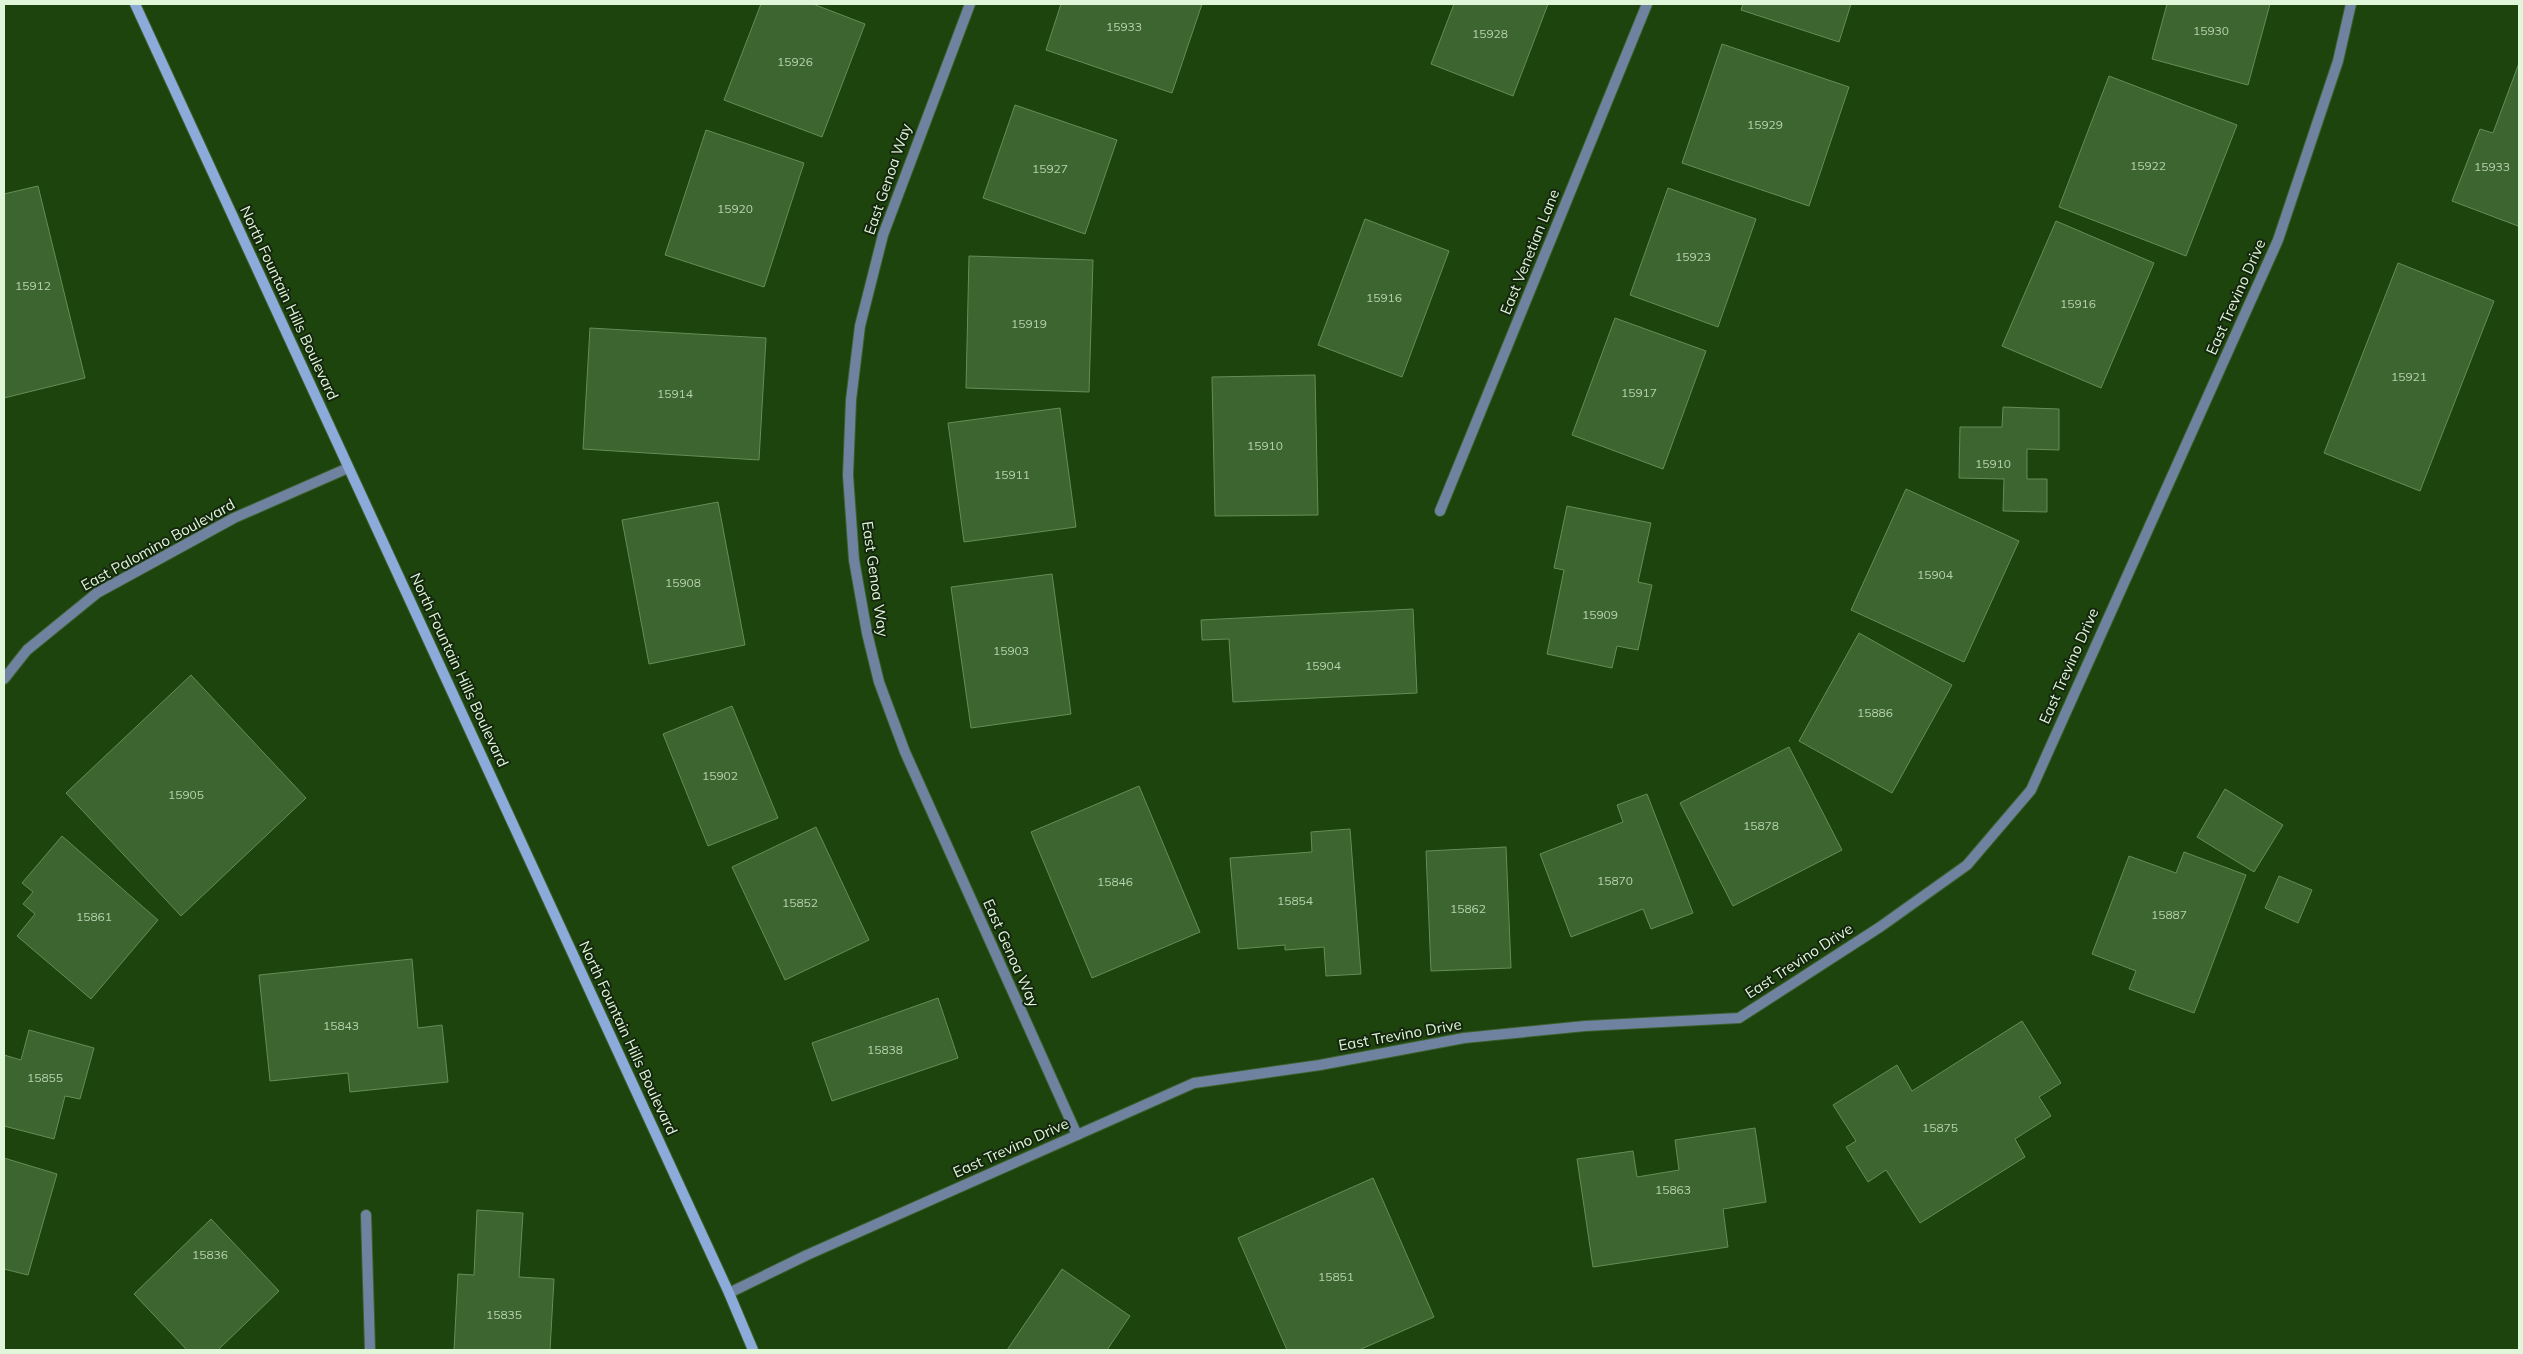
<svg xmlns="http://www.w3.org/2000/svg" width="2523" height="1354" viewBox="0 0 2523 1354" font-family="Mulish,sans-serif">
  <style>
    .building { fill: #3d652f; stroke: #648e56 }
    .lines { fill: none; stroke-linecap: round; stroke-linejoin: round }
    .minor-casing { stroke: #3c602d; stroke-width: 12 }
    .tertiary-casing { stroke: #3c602d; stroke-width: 12 }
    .secondary-casing { stroke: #3c602d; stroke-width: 12 }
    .minor { stroke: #6f83a0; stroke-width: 10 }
    .tertiary { stroke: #6f83a0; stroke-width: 10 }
    .secondary { stroke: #8cabda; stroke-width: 10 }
    .labels { text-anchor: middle; stroke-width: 4; stroke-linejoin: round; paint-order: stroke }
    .number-label { font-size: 12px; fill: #b6d2ae }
    .street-label { font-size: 15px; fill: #dff6d8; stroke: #15260f }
  </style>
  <rect width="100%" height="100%" fill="#1d440d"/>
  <!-- building -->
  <g class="building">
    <polygon points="761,4 813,4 865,24 822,137 724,100"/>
    <polygon points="1061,4 1202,4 1172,93 1046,50"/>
    <polygon points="1454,4 1548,4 1513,96 1431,64"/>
    <polygon points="1743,4 1851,4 1839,42 1741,10"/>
    <polygon points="2167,4 2270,4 2248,85 2152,59"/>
    <polygon points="1722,44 1849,87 1809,206 1682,163"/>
    <polygon points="2519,63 2519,222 2518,226 2452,201 2480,129 2493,133"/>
    <polygon points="2109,76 2237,125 2186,256 2059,207"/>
    <polygon points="1015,105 1117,140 1085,234 983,198"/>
    <polygon points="706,130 804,163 764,287 665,255"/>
    <polygon points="38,186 85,378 4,398 4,194"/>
    <polygon points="1668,188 1756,219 1718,327 1630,295"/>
    <polygon points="1365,219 1449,251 1402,377 1318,345"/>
    <polygon points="2056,221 2154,263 2101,388 2002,346"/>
    <polygon points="969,256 1093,260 1089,392 966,388"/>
    <polygon points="2398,263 2494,301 2420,491 2324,453"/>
    <polygon points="1615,318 1706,351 1663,469 1572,435"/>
    <polygon points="590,328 766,338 759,460 583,449"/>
    <polygon points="1315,375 1318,515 1215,516 1212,377"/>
    <polygon points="2003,407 2059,409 2059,450 2027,449 2027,479 2047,479 2047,512 2003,511 2004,479 1959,478 1960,427 2002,427"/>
    <polygon points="1060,408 1076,527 964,542 948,423"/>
    <polygon points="1906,489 2019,541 1964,662 1851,610"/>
    <polygon points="718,502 745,645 649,664 622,520"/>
    <polygon points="1567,506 1651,523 1638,582 1652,585 1638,650 1617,646 1612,668 1547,654 1564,570 1554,568"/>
    <polygon points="1052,574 1071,714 971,728 951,587"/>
    <polygon points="1413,609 1417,693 1233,702 1229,639 1202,640 1201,620"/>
    <polygon points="1859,633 1952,685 1892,793 1799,741"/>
    <polygon points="191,675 306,798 181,916 66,793"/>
    <polygon points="732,706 778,818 708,846 663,734"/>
    <polygon points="1789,747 1842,850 1733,906 1680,803"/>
    <polygon points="1139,786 1200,932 1092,978 1031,832"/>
    <polygon points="2225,789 2283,825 2254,872 2197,837"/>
    <polygon points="1647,794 1693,913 1651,929 1643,909 1571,937 1540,854 1623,822 1617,805"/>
    <polygon points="816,827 869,940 785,980 732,867"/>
    <polygon points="1350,829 1361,974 1326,976 1324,947 1285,950 1285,945 1238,949 1230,858 1312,852 1311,832"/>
    <polygon points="62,836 158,920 91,999 17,936 35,914 23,904 33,892 22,883"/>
    <polygon points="1506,847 1511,968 1431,971 1426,851"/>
    <polygon points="2184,852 2246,875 2194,1013 2129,989 2136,971 2092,954 2129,856 2176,873"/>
    <polygon points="2279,876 2312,890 2298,923 2265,908"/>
    <polygon points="412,959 418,1028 442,1025 448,1082 350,1092 348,1073 270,1081 259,975"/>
    <polygon points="938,998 958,1058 832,1101 812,1043"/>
    <polygon points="2022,1021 2061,1083 2039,1097 2051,1116 2015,1139 2025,1157 1920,1223 1886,1170 1868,1182 1846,1147 1856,1141 1833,1105 1897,1065 1912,1091"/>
    <polygon points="29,1030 94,1048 80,1099 65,1096 54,1139 4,1126 4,1055 21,1060"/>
    <polygon points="1755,1128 1766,1202 1723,1209 1728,1247 1593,1267 1577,1159 1633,1151 1637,1177 1679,1170 1675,1140"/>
    <polygon points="4,1158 57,1174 28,1275 4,1269"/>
    <polygon points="1373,1178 1434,1317 1359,1350 1287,1350 1238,1238"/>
    <polygon points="477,1210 523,1213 519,1277 554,1279 550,1350 454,1350 458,1274 474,1275"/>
    <polygon points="211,1219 279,1291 218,1350 187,1350 134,1294"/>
    <polygon points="1062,1269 1130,1316 1107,1350 1007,1350"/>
  </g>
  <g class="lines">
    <defs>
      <g id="minor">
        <polyline points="970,4 883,235 860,326 851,400 848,475 854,560 867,633 879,682 905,752 1077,1135"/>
        <polyline points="1440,511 1647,4"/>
        <polyline points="366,1215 370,1350"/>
        <polyline points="729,1293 807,1255 1194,1083 1320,1065 1464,1038 1585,1026 1739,1018 1880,927 1967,865 2031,790 2278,240 2338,61 2351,4"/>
      </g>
      <polyline id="tertiary" points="4,679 27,650 97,593 234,518 348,468"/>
      <polyline id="secondary" points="135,4 729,1293 753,1350"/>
    </defs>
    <!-- minor casing -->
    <use href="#minor" class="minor-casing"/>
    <!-- tertiary casing -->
    <use href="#tertiary" class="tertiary-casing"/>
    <!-- secondary casing -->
    <use href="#secondary" class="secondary-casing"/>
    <!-- minor -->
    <use href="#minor" class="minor"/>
    <!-- tertiary -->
    <use href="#tertiary" class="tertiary"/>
    <!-- secondary -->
    <use href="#secondary" class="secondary"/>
  </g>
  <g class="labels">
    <!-- number labels -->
    <g class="number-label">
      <text x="1124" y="31">15933</text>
      <text x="2211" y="35">15930</text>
      <text x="1490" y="38">15928</text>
      <text x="795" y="66">15926</text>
      <text x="1765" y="129">15929</text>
      <text x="2148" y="170">15922</text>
      <text x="2492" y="171">15933</text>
      <text x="1050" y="173">15927</text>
      <text x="735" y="213">15920</text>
      <text x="1693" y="261">15923</text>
      <text x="33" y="290">15912</text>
      <text x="1384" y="302">15916</text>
      <text x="2078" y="308">15916</text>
      <text x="1029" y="328">15919</text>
      <text x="2409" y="381">15921</text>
      <text x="1639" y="397">15917</text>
      <text x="675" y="398">15914</text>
      <text x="1265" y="450">15910</text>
      <text x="1993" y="468">15910</text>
      <text x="1012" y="479">15911</text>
      <text x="1935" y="579">15904</text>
      <text x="683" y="587">15908</text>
      <text x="1600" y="619">15909</text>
      <text x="1011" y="655">15903</text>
      <text x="1323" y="670">15904</text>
      <text x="1875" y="717">15886</text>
      <text x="720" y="780">15902</text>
      <text x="186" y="799">15905</text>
      <text x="1761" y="830">15878</text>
      <text x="1615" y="885">15870</text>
      <text x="1115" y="886">15846</text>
      <text x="1295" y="905">15854</text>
      <text x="800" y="907">15852</text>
      <text x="1468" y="913">15862</text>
      <text x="2169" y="919">15887</text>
      <text x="94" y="921">15861</text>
      <text x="341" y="1030">15843</text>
      <text x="885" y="1054">15838</text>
      <text x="45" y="1082">15855</text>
      <text x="1940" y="1132">15875</text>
      <text x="1673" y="1194">15863</text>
      <text x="210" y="1259">15836</text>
      <text x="1336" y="1281">15851</text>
      <text x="504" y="1319">15835</text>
    </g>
    <!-- street labels -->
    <g class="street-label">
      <text transform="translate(888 179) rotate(-71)" y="5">East Genoa Way</text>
      <text transform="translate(1530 252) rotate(-68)" y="5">East Venetian Lane</text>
      <text transform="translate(2236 297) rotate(-66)" y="5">East Trevino Drive</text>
      <text transform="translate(289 303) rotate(65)" y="5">North Fountain Hills Boulevard</text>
      <text transform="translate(158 545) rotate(-29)" y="5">East Palomino Boulevard</text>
      <text transform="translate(875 579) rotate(82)" y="5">East Genoa Way</text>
      <text transform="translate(2069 666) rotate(-66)" y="5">East Trevino Drive</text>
      <text transform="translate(459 670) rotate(65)" y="5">North Fountain Hills Boulevard</text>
      <text transform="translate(1011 953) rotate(66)" y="5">East Genoa Way</text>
      <text transform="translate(1799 961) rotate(-33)" y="5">East Trevino Drive</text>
      <text transform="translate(1400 1035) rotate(-10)" y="5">East Trevino Drive</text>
      <text transform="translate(628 1038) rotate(65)" y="5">North Fountain Hills Boulevard</text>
      <text transform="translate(1011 1148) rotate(-24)" y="5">East Trevino Drive</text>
    </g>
  </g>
  <!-- border -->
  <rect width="2523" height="1354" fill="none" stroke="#dff6d8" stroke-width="10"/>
</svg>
